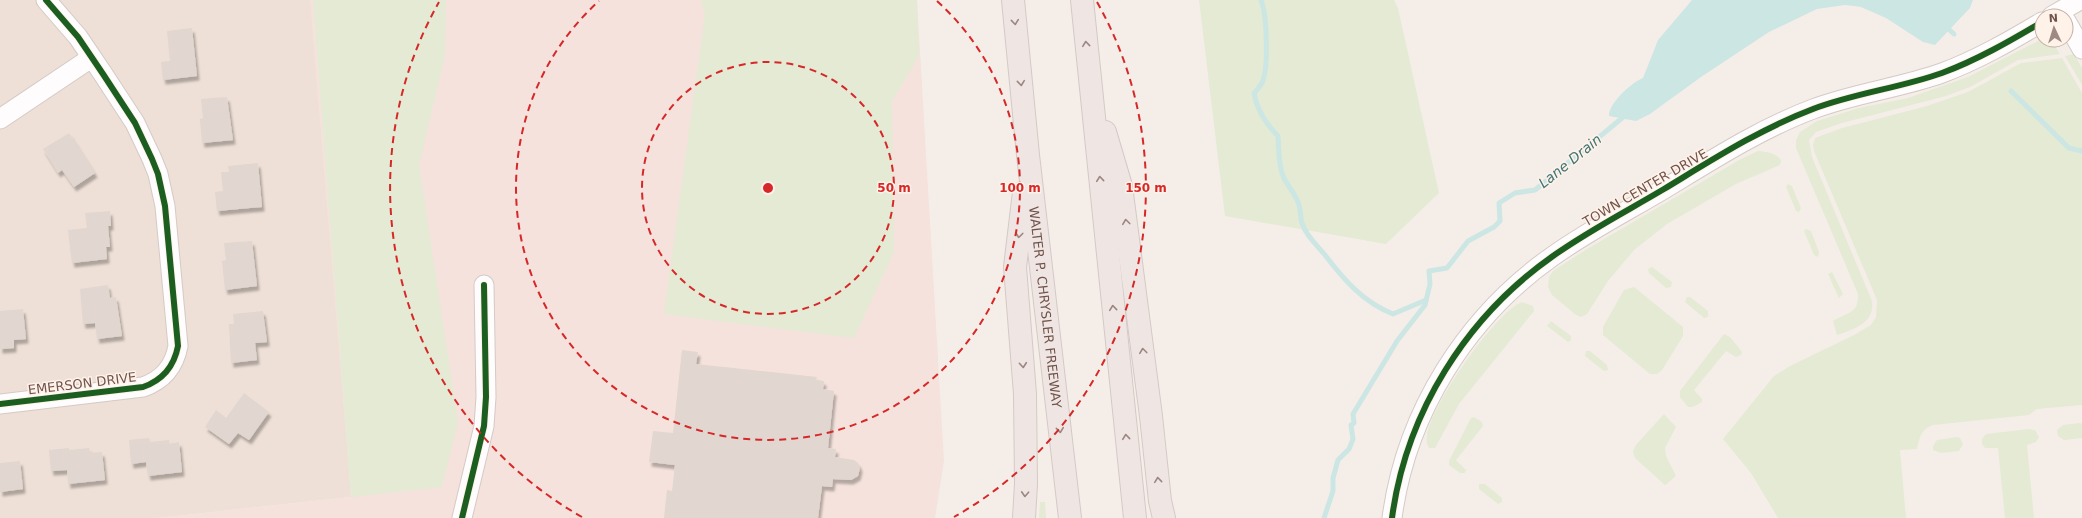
<svg xmlns="http://www.w3.org/2000/svg" width="2082" height="518" viewBox="0 0 2082 518" font-family="'DejaVu Sans',sans-serif">
  <style>
    .residential { fill: #eee0d6 }
    .commercial { fill: #f5e2dc }
    .green { fill: #e4ead4 }
    .water { fill: #cce6e4 }
    .lines { fill: none; stroke-linecap: round; stroke-linejoin: round }
    .stream { stroke: #cce6e4; stroke-width: 5 }
    .building { fill: #e1d6d0; filter: url(#shadow) }
    .minor-casing { stroke: #d4cac6; stroke-width: 21 }
    .highway-casing { stroke: #d4c9c5; stroke-width: 24 }
    .minor { stroke: #fefcfc; stroke-width: 19 }
    .highway { stroke: #efe6e4; stroke-width: 22 }
    .cycleway-casing { stroke: #fef2e9; stroke-width: 8 }
    .cycleway { stroke: #1b5e20; stroke-width: 6 }
    .oneway { stroke: #9d8681 }
    .ring { fill: none; stroke: #d62828; stroke-width: 2; stroke-dasharray: 7 5 }
    .labels { text-anchor: middle; stroke-width: 3; stroke-linejoin: round; paint-order: stroke }
    .street-label { font-size: 13px; fill: #71534b; stroke: #fef2e9 }
    .water-label { font-size: 14px; font-style: italic; fill: #407576; stroke: #fef2e9 }
    .centre { fill: #d62828; stroke: #fef2e9; stroke-width: 2 }
    .ring-label { font-size: 12px; text-anchor: middle; font-weight: bold; fill: #d62828; stroke: #fef2e9; stroke-width: 3; stroke-linejoin: round; paint-order: stroke }
  </style>
  <defs>
    <filter id="shadow"><feDropShadow dx="2.5" dy="4.5" stdDeviation="1" flood-color="#0004"/></filter>
  </defs>
  <rect width="100%" height="100%" fill="#f5eee8"/>
  <!-- residential -->
  <polygon class="residential" points="0,0 313,0 351,497 158,518 0,518"/>
  <!-- commercial -->
  <polygon class="commercial" points="310,0 917,0 944,461 935,518 158,518 351,497"/>
  <!-- green -->
  <g class="green">
    <polygon points="313,0 446,0 445,55 419,165 458,422 442,487 351,497"/>
    <polygon points="701,0 917,0 919,56 892,101 894,252 854,338 664,314 705,14"/>
    <polygon points="1199,0 1394,0 1398,8 1439,193 1386,244 1225,216"/>
    <path d="M2042,39L2051,40L2060,54L2018,60L1970,87L1946,96L1842,123L1816,132L1809,140L1812,157L1872,301C1875,323 1855,329 1837,335L1833,321C1846,312 1859,315 1858,294L1796,148V140L1800,132L1817,121L1859,108L1908,98L1968,77Z"/>
    <polygon points="2074,54 2082,68 2082,85 2065,56"/>
    <path d="M2062,58L2082,93V405L2037,409L2029,415L1933,425C1920,430 1920,437 1917,449L1900,450L1906,518H1778L1751,473L1723,439L1774,376L1790,366L1854,335L1871,325L1876,317L1877,300L1814,151L1813,145L1815,138L1842,128L1927,106L1968,92L2021,63Z"/>
    <path d="M1758,151C1767,152 1774,152 1781,160L1780,165L1736,184L1667,224L1634,250L1608,281L1587,314L1581,317L1576,315L1552,295L1548,287L1549,277L1553,271L1587,249L1741,159Z"/>
    <polygon points="1788,184 1792,186 1801,208 1799,212 1796,211 1786,187"/>
    <polygon points="1806,229 1811,231 1819,252 1818,257 1814,255 1804,231"/>
    <polygon points="1652,267 1672,282 1671,287 1666,288 1649,273 1648,269"/>
    <polygon points="1832,272 1843,294 1839,298 1828,274"/>
    <polygon points="1634,287 1683,327 1683,336 1662,370 1657,374 1650,374 1603,335 1603,327 1624,290"/>
    <polygon points="1687,297 1690,297 1708,311 1708,317 1704,318 1685,302"/>
    <path d="M1522,302L1533,306L1534,311L1459,404L1435,448H1429C1427,444 1426,441 1427,436C1430,407 1495,312 1522,302Z"/>
    <polygon points="1551,321 1571,336 1571,340 1568,342 1547,326"/>
    <polygon points="1724,334 1730,337 1742,352 1741,355 1736,357 1726,351 1694,390 1702,399 1702,402 1693,407 1688,407 1680,397 1680,391"/>
    <polygon points="1586,351 1590,351 1607,365 1608,370 1604,371 1585,356"/>
    <polygon points="1664,414 1676,427 1665,448 1666,456 1676,476 1665,485 1635,458 1633,451 1636,445"/>
    <polygon points="1474,417 1482,422 1483,426 1456,460 1466,470 1465,473 1460,473 1449,465 1449,461 1471,418"/>
    <polygon points="2080,423 2082,424 2082,438 2064,440 2058,436 2057,430 2063,425"/>
    <polygon points="2029,429 2035,430 2039,437 2036,442 2027,445 2034,518 2005,518 1998,448 1985,448 1982,444 1982,439 1986,434"/>
    <polygon points="1957,437 1960,438 1963,444 1959,451 1941,453 1933,450 1933,446 1937,440"/>
    <polygon points="1479,484 1485,484 1502,498 1502,502 1498,504 1479,489"/>
    <polygon points="1040,502 1045,502 1046,518 1039,518"/>
  </g>
  <!-- water -->
  <path class="water" d="M1692,0H1973L1970,8L1935,45L1923,42L1886,18L1861,7L1845,5L1817,9L1769,32L1701,77L1650,114L1636,121L1609,116C1608,104 1632,82 1643,78L1658,40Z"/>
  <g class="lines">
    <!-- stream -->
    <g class="stream">
      <path d="M1261,0C1267,15 1269,68 1262,83C1260,86 1257,90 1254,93C1257,111 1266,124 1278,136C1279,149 1278,163 1283,176C1287,186 1296,194 1299,205C1301,211 1300,217 1302,223C1306,236 1317,245 1325,255C1344,280 1363,302 1393,314L1426,300"/>
      <polyline points="1944,25 1954,34"/>
      <polyline points="2011,91 2069,148 2082,151"/>
      <polyline points="1324,518 1333,491 1333,478 1338,460 1349,449 1353,439 1351,425 1354,423 1353,414 1397,341 1425,305 1430,284 1429,271 1447,268 1468,241 1494,227 1500,221 1499,203 1515,193 1535,190 1627,114"/>
    </g>
  </g>
  <!-- building -->
  <g class="building">
    <polygon points="192,28 197,76 163,80 161,62 170,61 167,31"/>
    <polygon points="227,97 233,140 202,143 200,119 203,118 201,99"/>
    <polygon points="69,133 95,173 74,187 62,170 58,173 43,149"/>
    <polygon points="258,163 262,207 217,211 215,192 223,191 221,172 229,172 228,166"/>
    <polygon points="110,211 111,226 108,226 110,247 106,247 107,259 72,263 68,230 87,228 85,213"/>
    <polygon points="252,241 257,286 225,290 222,261 226,260 224,243"/>
    <polygon points="108,285 110,298 116,297 122,336 97,339 95,323 83,324 80,289"/>
    <polygon points="23,309 26,339 14,340 14,348 0,349 0,311"/>
    <polygon points="263,311 267,342 255,343 257,360 231,363 229,324 234,324 233,314"/>
    <polygon points="682,350 698,352 696,364 817,377 816,380 824,381 823,389 834,391 828,448 836,449 835,457 854,460 858,463 860,468 858,476 851,480 833,479 832,487 822,486 818,518 664,518 667,490 672,491 675,465 649,462 653,431 673,433"/>
    <polygon points="244,393 269,412 249,440 238,433 229,444 205,427 216,410 226,418"/>
    <polygon points="149,438 150,442 169,440 169,444 179,442 182,472 148,476 146,462 131,464 129,440"/>
    <polygon points="69,448 69,450 89,448 90,453 102,452 105,480 68,484 67,470 51,471 49,450"/>
    <polygon points="20,461 23,489 0,492 0,463"/>
  </g>
  <g class="lines">
    <defs>
      <g id="minor">
        <polyline points="2052,16 2080,0"/>
        <polyline points="2066,21 2082,49"/>
        <polyline points="0,119 91,58"/>
        <path d="M0,404L143,387C163,380 174,367 178,346L165,206L158,174L152,159L135,123L103,74L78,37L46,0"/>
        <polyline points="462,518 484,426 486,397 484,285"/>
        <path d="M1392,518C1406,413 1466,317 1553,256C1588,231 1627,211 1664,189C1712,160 1760,129 1813,109C1855,93 1900,88 1942,73C1977,60 2010,41 2042,22"/>
      </g>
      <g id="highway">
        <path id="s1" d="M1013,0L1028,155L1070,518"/>
        <polyline points="1082,0 1135,518"/>
        <polyline points="1105,132 1121,186 1151,416 1160,501 1164,518"/>
        <polyline points="1024,518 1026,484 1025,394 1015,267 1024,192"/>
      </g>
    </defs>
    <!-- minor casing -->
    <use href="#minor" class="minor-casing"/>
    <!-- highway casing -->
    <use href="#highway" class="highway-casing"/>
    <!-- minor -->
    <use href="#minor" class="minor"/>
    <!-- highway -->
    <use href="#highway" class="highway"/>
    <defs>
      <g id="cycleway">
        <path d="M0,404L143,387C163,380 174,367 178,346L165,206L158,174L152,159L135,123L103,74L78,37L46,0"/>
        <polyline points="462,518 484,426 486,397 484,285"/>
        <path d="M1392,518C1406,413 1466,317 1553,256C1588,231 1627,211 1664,189C1712,160 1760,129 1813,109C1855,93 1900,88 1942,73C1977,60 2010,41 2042,22"/>
      </g>
    </defs>
    <!-- cycleway casing -->
    <use href="#cycleway" class="cycleway-casing"/>
    <!-- cycleway -->
    <use href="#cycleway" class="cycleway"/>
  </g>
  <!-- one-way arrows -->
  <defs><path id="oneway-chevron" d="M-2-3.5L2.5 0L-2 3.5" fill="none" stroke-width="1.6" stroke-linecap="round" stroke-linejoin="round"/></defs>
  <g class="oneway">
    <use href="#oneway-chevron" transform="translate(1015 22) rotate(84)"/>
    <use href="#oneway-chevron" transform="translate(1086 44) rotate(-96)"/>
    <use href="#oneway-chevron" transform="translate(1021 83) rotate(84)"/>
    <use href="#oneway-chevron" transform="translate(1100 179) rotate(-96)"/>
    <use href="#oneway-chevron" transform="translate(1126 222) rotate(-97)"/>
    <use href="#oneway-chevron" transform="translate(1019 235) rotate(97)"/>
    <use href="#oneway-chevron" transform="translate(1113 308) rotate(-96)"/>
    <use href="#oneway-chevron" transform="translate(1143 351) rotate(-97)"/>
    <use href="#oneway-chevron" transform="translate(1023 365) rotate(85)"/>
    <use href="#oneway-chevron" transform="translate(1060 430) rotate(84)"/>
    <use href="#oneway-chevron" transform="translate(1126 437) rotate(-96)"/>
    <use href="#oneway-chevron" transform="translate(1158 480) rotate(-96)"/>
    <use href="#oneway-chevron" transform="translate(1025 494) rotate(93)"/>
  </g>
  <!-- distance rings -->
  <g class="ring">
    <circle cx="768" cy="188" r="126"/>
    <path d="M937 1A252 252 0 1 1 599 1"/>
    <path d="M582 517A378 378 0 0 1 439 2M1097 2A378 378 0 0 1 954 517"/>
  </g>
  <g class="labels">
    <!-- street labels -->
    <g class="street-label">
      <text transform="translate(1645 187) rotate(-30)" y="5">TOWN CENTER DRIVE</text>
      <text dy="5" stroke="none"><textPath href="#s1" startOffset="309">WALTER P. CHRYSLER FREEWAY</textPath></text>
      <text transform="translate(82 383) rotate(-7)" y="5">EMERSON DRIVE</text>
    </g>
    <!-- water labels -->
    <g class="water-label">
      <text transform="translate(1570 161) rotate(-39)" y="5">Lane Drain</text>
    </g>
  </g>
  <circle cx="768" cy="188" r="6" class="centre"/>
  <g class="ring-label">
    <text x="894" y="192">50 m</text>
    <text x="1020" y="192">100 m</text>
    <text x="1146" y="192">150 m</text>
  </g>
  <!-- north arrow -->
  <g transform="translate(2054 28) rotate(356)"><circle r="19" fill="#fef2e9" stroke="#c6b2aa"/>
  <path d="M0-3L7 15L0 10L-7 15Z" fill="#9f8982"/>
  <text y="-6" font-size="11" font-weight="bold" text-anchor="middle" fill="#71534b">N</text>
  </g>
</svg>
